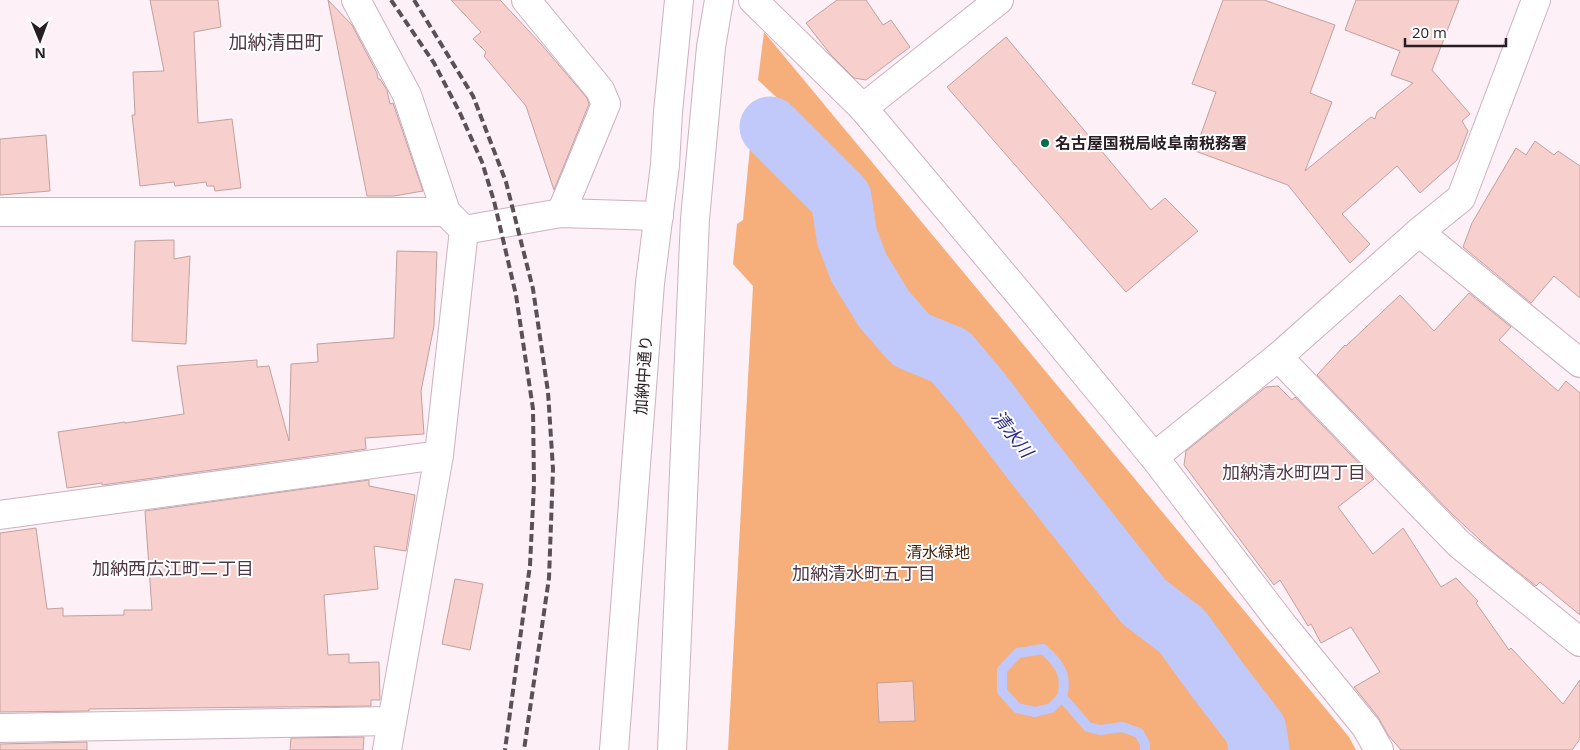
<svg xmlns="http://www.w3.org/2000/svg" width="1580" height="750" viewBox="0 0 1580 750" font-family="'Open Sans','Noto Sans JP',sans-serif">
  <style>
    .green { fill: #f6ae7b }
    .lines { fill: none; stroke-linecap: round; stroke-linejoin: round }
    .stream { stroke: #c1c9fa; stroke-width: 10 }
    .river { stroke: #c1c9fa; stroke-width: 61 }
    .building { fill: #f7cfcd; stroke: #c1a19f }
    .minor-casing { stroke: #ceb1bf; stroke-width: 30 }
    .highway-casing { stroke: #ceb1bf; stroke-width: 30 }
    .minor { stroke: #fff; stroke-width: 28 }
    .highway { stroke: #fff; stroke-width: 28 }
    .rail { stroke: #5c5056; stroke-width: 4; stroke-dasharray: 8 4; stroke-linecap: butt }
    .poi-dot { fill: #006f48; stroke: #fff; stroke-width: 2 }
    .labels { text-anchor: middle; stroke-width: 4; stroke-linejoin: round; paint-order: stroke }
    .poi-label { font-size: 16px; font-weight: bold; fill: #281d22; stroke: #fff; text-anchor: start }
    .street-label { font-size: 16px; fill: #281d22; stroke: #fff }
    .park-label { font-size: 16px; fill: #42240d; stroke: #fff }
    .water-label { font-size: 18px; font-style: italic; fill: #2d2b84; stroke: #fff }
    .neighbourhood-label { font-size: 18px; fill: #503844; stroke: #fff }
    .quarter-label { font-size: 19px; fill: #503844; stroke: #fff }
  </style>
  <rect width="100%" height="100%" fill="#fdf0f6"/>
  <!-- green -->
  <polygon class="green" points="764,32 1349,737 1356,750 728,750 753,286 733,264 737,224 743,220 750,147 788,108 758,80"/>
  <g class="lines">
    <!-- stream -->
    <path class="stream" d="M1062,697C1068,675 1059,663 1043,649L1018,653L1002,670V691L1017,708L1035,712L1051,708L1062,697L1088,727L1100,730L1122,727L1139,733L1145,744V750"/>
    <!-- river -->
    <polyline class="river" points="770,127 841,198 847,237 859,268 884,309 911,340 950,356 982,394 1031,459 1144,602 1182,631 1219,682 1256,730 1259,750"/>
  </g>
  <!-- building -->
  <g class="building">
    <polygon points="150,0 218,0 221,27 194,32 198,123 232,119 241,188 215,191 214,186 207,186 206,182 175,186 174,182 140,186 132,115 135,115 133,72 164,71"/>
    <polygon points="328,0 352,25 377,73 378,79 380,79 387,90 390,104 393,103 423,191 394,196 367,196"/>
    <polygon points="451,0 500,0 541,44 587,98 589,104 554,190 526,106 484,56 486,52 473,39 481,32"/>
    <polygon points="837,0 866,0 883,25 891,20 910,47 866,80 854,78 831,55 806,23"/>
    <polygon points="1223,0 1264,0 1335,25 1310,93 1332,102 1305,171 1371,117 1375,119 1377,112 1413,83 1391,75 1400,51 1345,30 1356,0 1459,0 1432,70 1470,114 1462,121 1468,131 1457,160 1420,193 1397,166 1342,214 1370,244 1350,263 1288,185 1195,151 1216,92 1192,84"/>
    <polygon points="1006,37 1151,210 1165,198 1198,231 1126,292 947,87"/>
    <polygon points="46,135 50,191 0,195 0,139"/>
    <polygon points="1535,141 1554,155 1558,151 1580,166 1580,298 1554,276 1531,303 1463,247 1472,223 1516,148 1526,155"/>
    <polygon points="174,240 174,259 190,256 186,344 132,341 135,241"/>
    <polygon points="397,251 437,252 434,326 421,391 424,434 365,438 366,449 102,485 102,483 67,488 58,432 125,422 125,423 184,414 177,366 257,360 257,367 269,366 289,441 291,364 318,362 317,344 394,338"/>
    <polygon points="1469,293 1511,327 1499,340 1558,391 1566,381 1580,393 1580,615 1540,582 1536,586 1493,552 1452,514 1317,375 1345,345 1346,346 1400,295 1434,331"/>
    <polygon points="1278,386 1292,400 1295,397 1374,479 1338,507 1373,554 1403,528 1441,587 1456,578 1478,601 1476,603 1509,650 1511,648 1563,704 1580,680 1580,739 1572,750 1401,750 1388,735 1378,717 1354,687 1380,672 1351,627 1321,643 1311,624 1308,626 1280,580 1274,585 1184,465 1186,451 1266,387"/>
    <polygon points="369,480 369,486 415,495 406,551 374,546 378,589 324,595 328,655 349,654 349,663 379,662 380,700 371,700 371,706 89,709 89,711 0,712 0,533 36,528 47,609 63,608 63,616 124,615 124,610 152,610 145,511"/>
    <polygon points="455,579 483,584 470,650 442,644"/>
    <polygon points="913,681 915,721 879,722 877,683"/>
    <polygon points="364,737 363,750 290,750 291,738"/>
    <polygon points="87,742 87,750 0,750 0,744"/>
  </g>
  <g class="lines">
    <defs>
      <g id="minor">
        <polyline points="356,0 407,95 446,212 464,230 439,455 387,750"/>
        <polyline points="526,0 600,90 606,104 561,213"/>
        <polyline points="753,0 863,108 1026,302 1154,457 1282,624 1366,727 1379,750"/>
        <polyline points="863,108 999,0"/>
        <polyline points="0,212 446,212"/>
        <polyline points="464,230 561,213 659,216"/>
        <polyline points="1419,232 1580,363"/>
        <polyline points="1278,357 1459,544 1580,642"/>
        <polyline points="1154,457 1278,357 1419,232 1461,198 1536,0"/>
        <polyline points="0,515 439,455"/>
        <polyline points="0,728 391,721"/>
      </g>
      <g id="highway">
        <polyline points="614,750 650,283 665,165 668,112 679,0"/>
        <polyline points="672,750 695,219 711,47 719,0"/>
      </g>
    </defs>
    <!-- minor casing -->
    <use href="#minor" class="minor-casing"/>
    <!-- highway casing -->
    <use href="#highway" class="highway-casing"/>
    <!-- minor -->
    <use href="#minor" class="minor"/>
    <!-- highway -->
    <use href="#highway" class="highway"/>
    <!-- rail -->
    <g class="rail">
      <polyline points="391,0 434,63 460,113 482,162 494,201 516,295 533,409 534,484 530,565 505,750"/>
      <polyline points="414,0 473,96 506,182 533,289 548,392 553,469 549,578 524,750"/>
    </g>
  </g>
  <!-- markers -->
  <circle class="poi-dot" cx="1045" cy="143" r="5"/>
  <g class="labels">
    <!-- poi labels -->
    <g class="poi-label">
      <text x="1055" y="149">名古屋国税局岐阜南税務署</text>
    </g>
    <!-- street labels -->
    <g class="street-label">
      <text transform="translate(643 375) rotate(-86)" y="6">加納中通り</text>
    </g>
    <!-- park labels -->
    <g class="park-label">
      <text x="938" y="558">清水緑地</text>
    </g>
    <!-- water labels -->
    <g class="water-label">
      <text transform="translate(1012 434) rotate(52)" y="6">清水川</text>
    </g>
    <!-- neighbourhood labels -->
    <g class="neighbourhood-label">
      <text x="1294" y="479">加納清水町四丁目</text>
      <text x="173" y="575">加納西広江町二丁目</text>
      <text x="864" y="580">加納清水町五丁目</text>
    </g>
    <!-- quarter labels -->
    <g class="quarter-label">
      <text x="276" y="49">加納清田町</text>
    </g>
  </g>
  <!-- north arrow -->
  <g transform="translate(40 40) rotate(179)" stroke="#ffffff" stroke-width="4" paint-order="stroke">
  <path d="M0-4L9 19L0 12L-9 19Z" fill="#281d22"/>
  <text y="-8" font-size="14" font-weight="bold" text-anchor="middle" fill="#281d22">N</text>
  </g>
  <!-- scale -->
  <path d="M1405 38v8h101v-8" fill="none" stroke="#281d22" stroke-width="2.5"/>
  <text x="1412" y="38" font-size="15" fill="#281d22" stroke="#ffffff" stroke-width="4" paint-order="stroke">20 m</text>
</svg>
